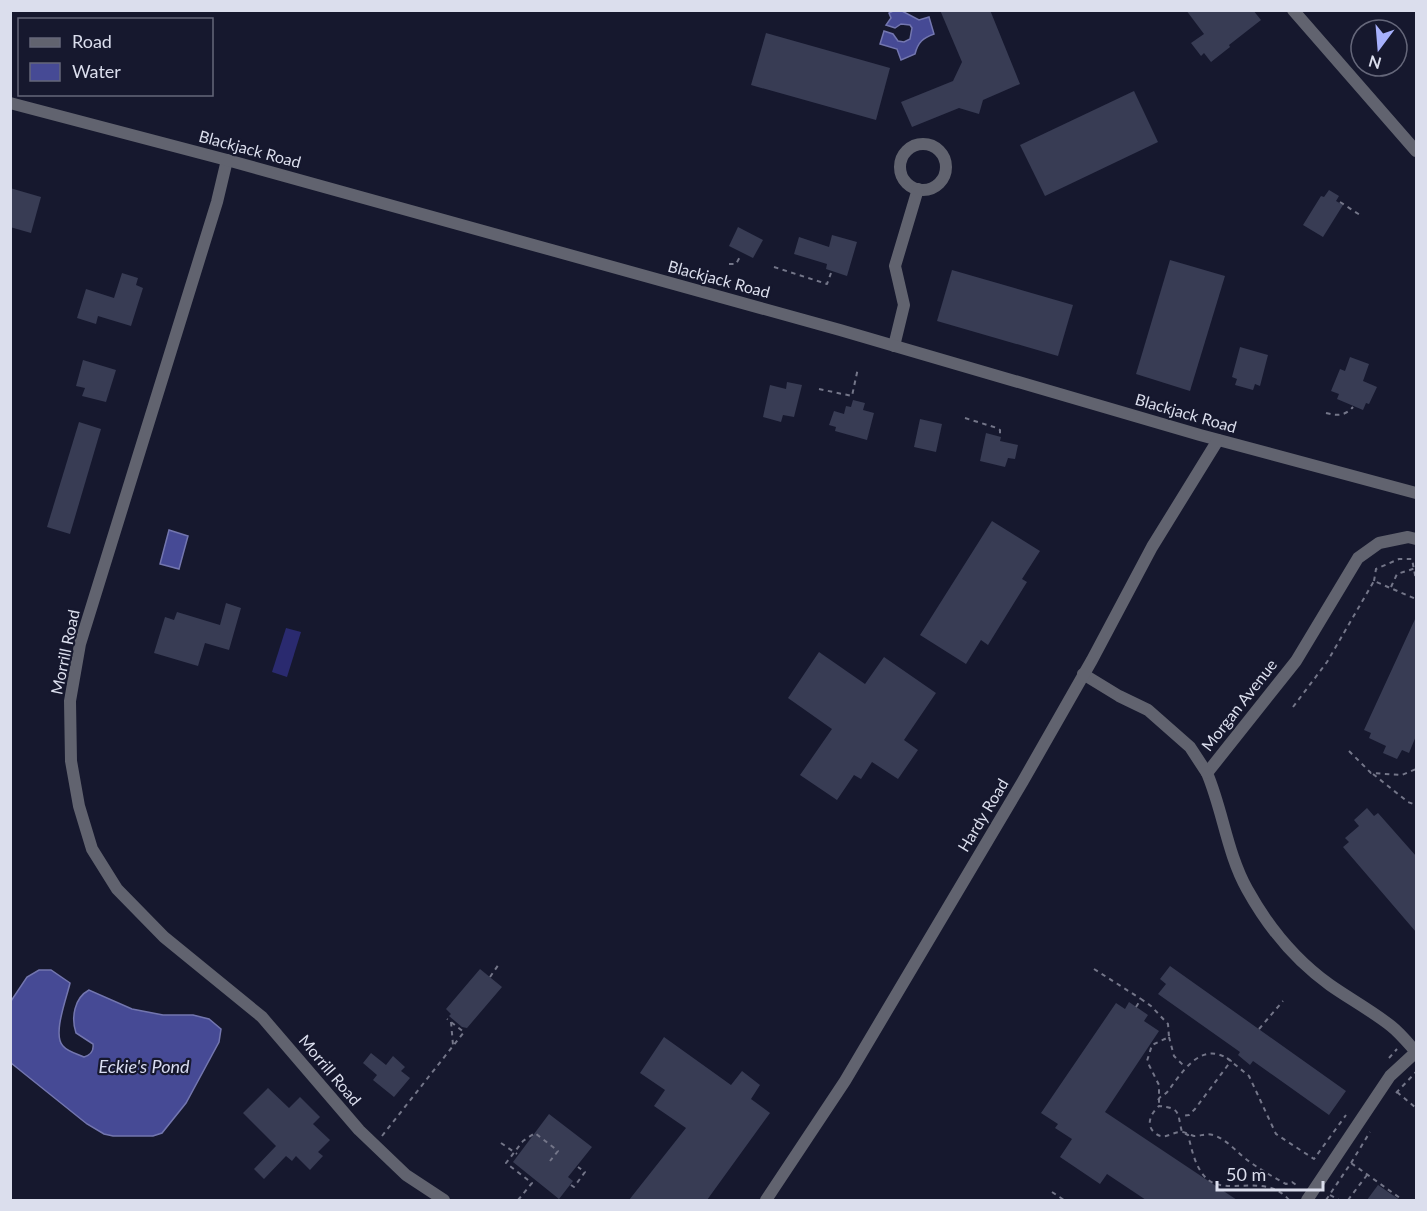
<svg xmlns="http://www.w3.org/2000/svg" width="1427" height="1211" viewBox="0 0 1427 1211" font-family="Lato,sans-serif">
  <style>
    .green { fill: #2a2a6f }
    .water { fill: #464a95; stroke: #7376af; stroke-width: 1.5 }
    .building { fill: #383c54 }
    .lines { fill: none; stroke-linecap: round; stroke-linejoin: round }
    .path { stroke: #747689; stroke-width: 2; stroke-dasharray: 4.5 4.5; stroke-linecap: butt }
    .minor { stroke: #61636f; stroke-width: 12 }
    .tertiary { stroke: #61636f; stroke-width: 12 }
    .labels { text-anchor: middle; stroke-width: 4.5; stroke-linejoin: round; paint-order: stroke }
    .street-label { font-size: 16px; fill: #dbdeed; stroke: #16182e }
    .water-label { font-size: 18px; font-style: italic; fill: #d8dcf1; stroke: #16182e }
  </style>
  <rect width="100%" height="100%" fill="#16182e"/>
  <!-- green -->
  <polygon class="green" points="286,628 301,632 287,677 272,672"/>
  <!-- water -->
  <g class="water">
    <path d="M893,11H902L919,20L929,17L934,34C923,38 918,42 915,54L901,60L897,49L880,44L884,31L893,34L898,41L904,42L910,39L912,28L910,25L901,24L895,28L886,25L891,18L889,13Z"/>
    <polygon points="169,530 188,536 179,569 160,564"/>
    <path d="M39,970H51L70,983C67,997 52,1035 63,1046C68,1052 78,1054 84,1057C91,1055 94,1051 93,1044L76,1033C71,1018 74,998 89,990L132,1009L163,1015H193L209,1019L221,1029L219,1042L186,1103L162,1133L153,1136H113L104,1134L87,1124L11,1063V1001L27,977Z"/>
  </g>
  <!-- building -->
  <g class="building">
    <polygon points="940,10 990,10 1020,84 983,100 979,114 959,108 912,127 901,102 953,81 962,62"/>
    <polygon points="1186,10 1253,10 1261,20 1229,45 1230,47 1211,62 1204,53 1201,56 1191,43 1204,34"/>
    <polygon points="766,33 890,68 876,120 751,85"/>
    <polygon points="1134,91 1158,142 1045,196 1020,145"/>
    <polygon points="10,188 41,197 31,233 10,227"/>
    <polygon points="1329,190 1339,196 1336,201 1343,205 1323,237 1303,225 1321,196 1324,197"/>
    <polygon points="738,227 763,240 753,258 729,246"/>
    <polygon points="832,235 857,242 847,276 826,269 827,264 794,254 799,237 829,247"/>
    <polygon points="1170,260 1225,276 1190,391 1136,374"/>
    <polygon points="952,270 1073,305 1058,356 937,321"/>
    <polygon points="122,273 138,278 136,285 143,288 131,326 98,316 96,324 77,318 86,289 114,298"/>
    <polygon points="1240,347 1268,355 1260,386 1255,384 1253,390 1235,385 1237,379 1232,377"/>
    <polygon points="1350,357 1369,364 1363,381 1377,387 1369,404 1366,403 1363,410 1337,399 1339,394 1331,391 1340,369 1345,371"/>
    <polygon points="83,360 116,370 106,402 82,396 85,388 76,386"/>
    <polygon points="787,382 802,385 794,417 783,415 781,422 763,417 770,385 786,389"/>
    <polygon points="853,400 865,403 863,410 874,413 867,440 835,431 836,427 829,425 834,411 844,414 846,406 851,407"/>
    <polygon points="920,419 942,424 936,452 914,447"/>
    <polygon points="79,422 101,429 70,534 47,527"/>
    <polygon points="986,433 1001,437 1000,441 1018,445 1015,459 1008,458 1005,467 980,461"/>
    <polygon points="992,521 1040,551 1022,579 1027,582 988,645 981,640 966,664 920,635"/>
    <polygon points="226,603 241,608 229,650 205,643 198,666 154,653 165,617 174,620 177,612 220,625"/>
    <polygon points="1416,617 1416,736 1409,753 1402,750 1397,759 1383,753 1386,746 1369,738 1371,733 1364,730"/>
    <polygon points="819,652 865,684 884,657 936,693 904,740 918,750 898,779 872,762 861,779 854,775 837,800 800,775 832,729 788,698"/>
    <polygon points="1367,808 1374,816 1378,813 1416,856 1416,932 1343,847 1349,842 1345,838 1359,826 1354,820"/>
    <polygon points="1170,966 1346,1091 1329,1115 1253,1061 1250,1065 1238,1055 1240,1052 1158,994 1166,984 1160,979"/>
    <polygon points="480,969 502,987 467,1028 462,1027 449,1016 451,1014 446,1009"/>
    <polygon points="1129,1002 1148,1015 1144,1021 1159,1031 1105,1112 1237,1200 1146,1200 1107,1174 1100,1184 1060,1157 1072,1139 1055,1128 1058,1124 1041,1113 1116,1003 1125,1009"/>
    <polygon points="664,1037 731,1085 742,1071 760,1085 751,1099 770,1113 707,1200 629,1200 686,1128 654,1106 665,1090 640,1073"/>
    <polygon points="371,1053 386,1065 393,1056 405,1067 401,1071 410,1078 394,1097 373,1080 377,1075 363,1063"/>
    <polygon points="268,1088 289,1108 300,1097 320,1117 313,1124 330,1140 318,1152 323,1156 310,1170 296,1156 292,1161 286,1156 264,1179 254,1169 276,1146 243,1113"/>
    <polygon points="549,1114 592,1147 568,1177 573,1181 559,1199 513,1162"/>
    <polygon points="1378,1185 1400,1200 1367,1200"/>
  </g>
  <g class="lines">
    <!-- path -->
    <g class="path">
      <polyline points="1340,202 1360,215"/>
      <polyline points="729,264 736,264 741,255"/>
      <polyline points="774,267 827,284 831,273"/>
      <polyline points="819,389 852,396 858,368"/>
      <path d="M1326,413C1337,416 1345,416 1353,407"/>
      <polyline points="965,418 997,428 1000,430 1000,435"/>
      <polyline points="1374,581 1376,569 1399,559 1412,559 1416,580"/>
      <polyline points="1391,587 1397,574 1416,568"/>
      <polyline points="1293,707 1327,662 1374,581 1416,599"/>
      <polyline points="1349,751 1371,773 1402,775 1416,769"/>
      <polyline points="1373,774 1408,802 1416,805"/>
      <polyline points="1094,969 1141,999"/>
      <polyline points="490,977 499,964"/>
      <polyline points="1136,1007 1141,999 1151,1006 1168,1024 1169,1037 1152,1045 1147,1061 1159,1085 1159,1106"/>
      <polyline points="451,1022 453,1045"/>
      <polyline points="1259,1029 1283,1001"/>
      <polyline points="1169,1037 1174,1056 1185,1067"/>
      <polyline points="1227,1058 1249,1076 1276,1134 1314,1159 1346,1115"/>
      <polyline points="1389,1058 1397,1049"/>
      <polyline points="1397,1092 1416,1108"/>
      <polyline points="1396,1093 1416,1072"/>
      <path d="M1158,1100C1161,1095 1165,1095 1168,1091C1183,1071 1202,1039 1231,1061L1195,1109L1189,1115L1181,1116"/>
      <polyline points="382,1136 464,1032 447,1019"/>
      <polyline points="501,1143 517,1154"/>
      <polyline points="1351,1163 1370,1132"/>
      <polyline points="571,1185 574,1187 585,1172 578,1167"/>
      <polyline points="1052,1192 1064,1200"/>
      <polyline points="1330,1195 1339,1200"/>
      <polyline points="518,1200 532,1183 506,1163 523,1141 535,1133 558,1151 550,1161"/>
      <path d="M1289,1200C1266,1172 1225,1197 1206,1178C1195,1167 1192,1150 1188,1135L1182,1132C1177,1114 1182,1108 1159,1106C1151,1113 1145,1125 1155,1133C1164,1141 1171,1132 1181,1132C1186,1132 1190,1135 1194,1136C1201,1136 1206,1133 1213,1135C1227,1139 1238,1154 1250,1162C1261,1170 1273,1177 1286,1184L1292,1182L1299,1187"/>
      <polyline points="1326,1200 1351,1163 1400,1198"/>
      <polyline points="1348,1200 1367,1175"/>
    </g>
    <!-- minor -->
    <g class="minor">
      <circle cx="923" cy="167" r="23"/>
      <polyline points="227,160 217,202 80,644 70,701 71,761 79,806 92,849 117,889 164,937 262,1017 359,1130 406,1175 444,1200"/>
      <polyline points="894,346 904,305 895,266 918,189"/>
      <path d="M1416,539L1408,537L1379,543L1358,558L1296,661L1207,773C1223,811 1227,853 1247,889C1268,927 1295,960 1330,985C1350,999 1372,1011 1391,1026C1400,1033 1408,1043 1416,1052"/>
      <polyline points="1083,674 1119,696 1148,710 1190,747 1207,773"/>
      <polyline points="1307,1200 1390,1076 1416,1052"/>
    </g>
    <!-- tertiary -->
    <g class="tertiary">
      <polyline points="1293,10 1416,151"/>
      <polyline points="10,103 227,160 840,330 1200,435 1416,493"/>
      <polyline points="766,1200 845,1081 1023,781 1092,660 1152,547 1218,440"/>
    </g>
  </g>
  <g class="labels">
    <!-- street labels -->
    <g class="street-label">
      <text transform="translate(250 149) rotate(15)" y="6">Blackjack Road</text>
      <text transform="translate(719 279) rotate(15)" y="6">Blackjack Road</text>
      <text transform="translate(1186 413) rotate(16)" y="6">Blackjack Road</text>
      <text transform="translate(65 652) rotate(-78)" y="6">Morrill Road</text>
      <text transform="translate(1239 705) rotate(-52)" y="6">Morgan Avenue</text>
      <text transform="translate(983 815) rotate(-59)" y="6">Hardy Road</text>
      <text transform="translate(330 1070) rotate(50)" y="6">Morrill Road</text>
    </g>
    <!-- water labels -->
    <g class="water-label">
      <text x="144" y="1073">Eckie's Pond</text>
    </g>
  </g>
  <!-- border -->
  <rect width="1427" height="1211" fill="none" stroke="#dbdeed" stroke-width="24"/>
  <!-- legend -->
  <rect x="18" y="18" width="195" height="78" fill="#16182e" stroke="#65677a" stroke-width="1.5"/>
  <rect x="30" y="38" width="30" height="9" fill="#61636f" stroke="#65677a" stroke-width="1.5"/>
  <text x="72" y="48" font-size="18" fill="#dbdeed">Road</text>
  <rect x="30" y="63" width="30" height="18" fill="#464a95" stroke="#65677a" stroke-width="1.5"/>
  <text x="72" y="78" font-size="18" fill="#dbdeed">Water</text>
  <!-- north arrow -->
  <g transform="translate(1379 48) rotate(196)"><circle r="28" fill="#16182e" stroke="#65677a" stroke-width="1.5"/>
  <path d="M0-4.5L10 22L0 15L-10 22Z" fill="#a7b1fc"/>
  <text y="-9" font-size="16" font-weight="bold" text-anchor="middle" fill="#dbdeed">N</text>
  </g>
  <!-- scale -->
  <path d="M1217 1181v9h106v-9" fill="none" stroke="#dbdeed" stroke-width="3"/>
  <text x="1226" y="1181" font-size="18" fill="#dbdeed" stroke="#16182e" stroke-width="4.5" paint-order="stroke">50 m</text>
</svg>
